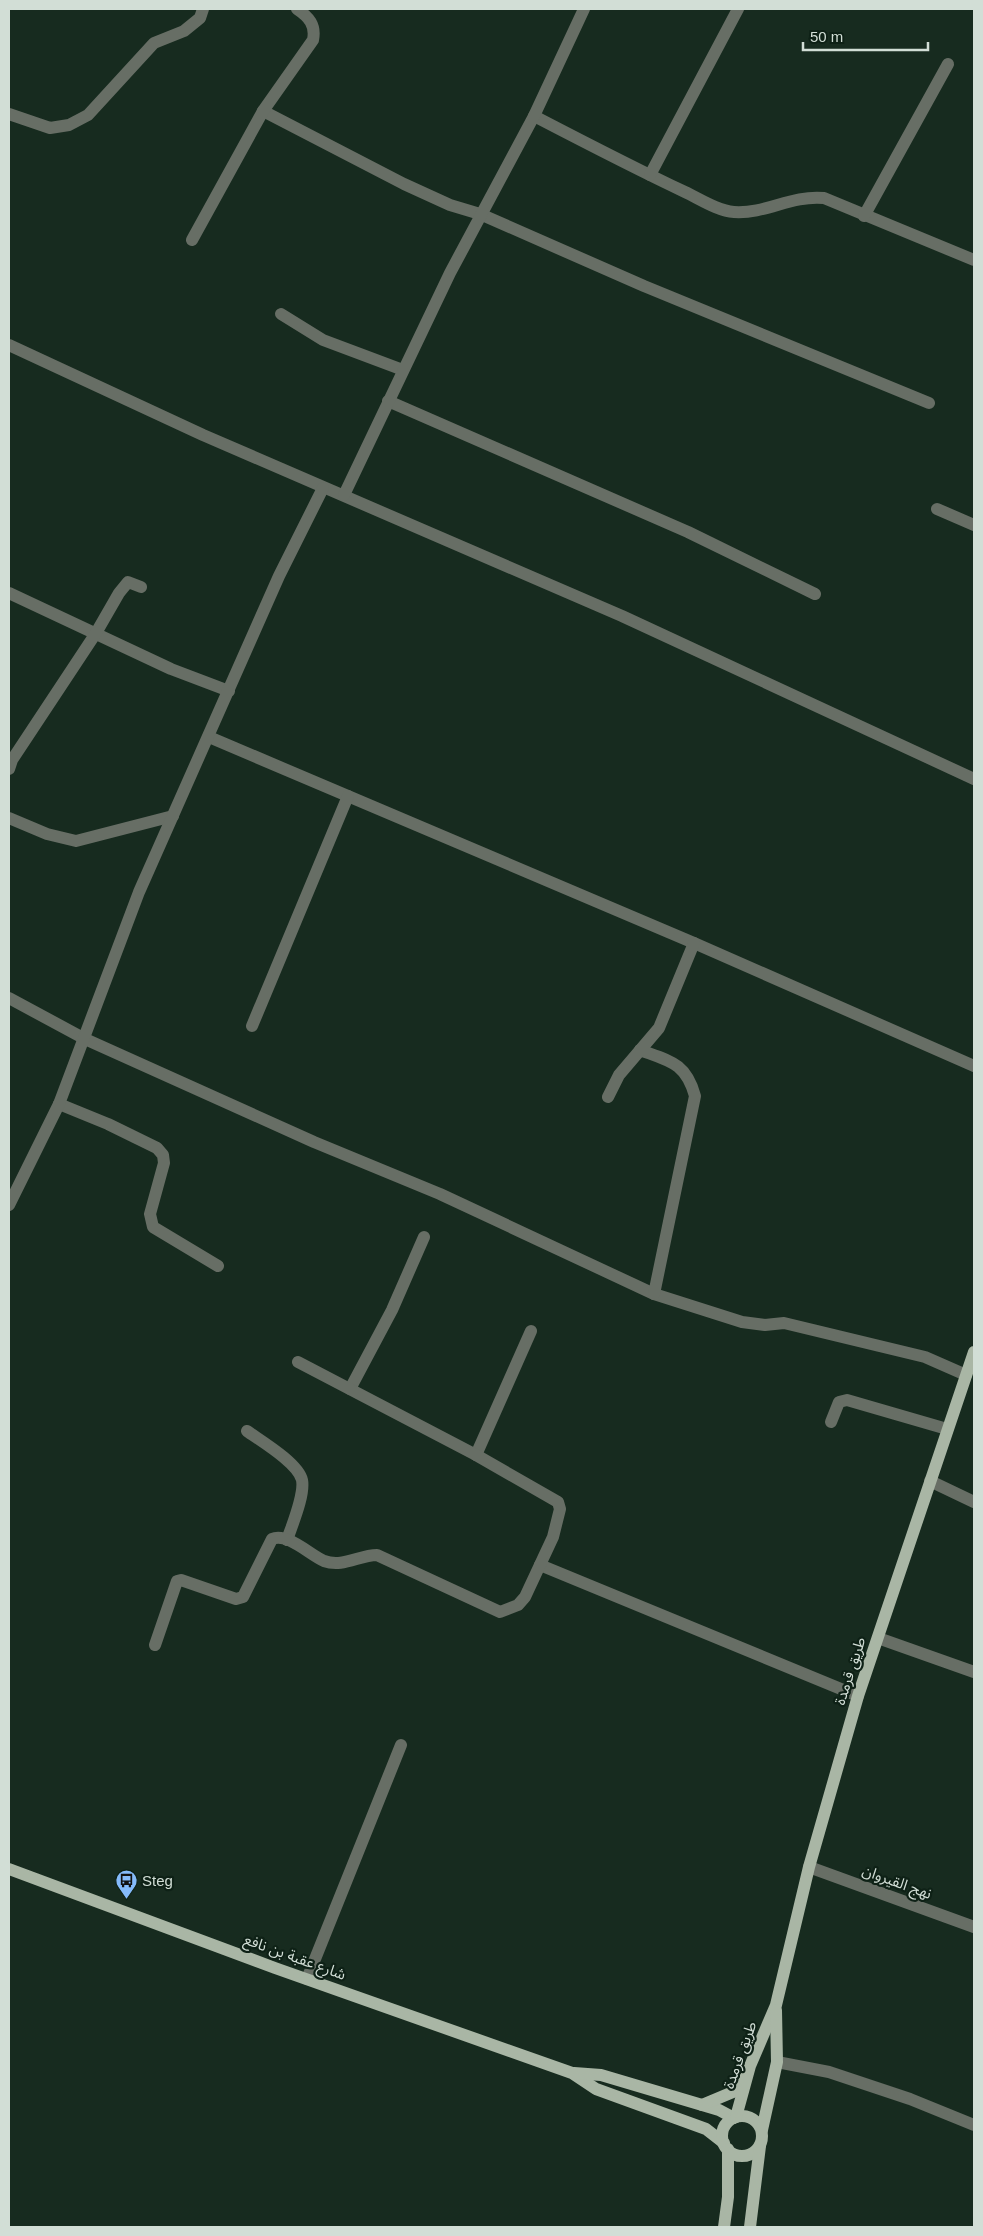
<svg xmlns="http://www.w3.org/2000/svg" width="983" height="2236" viewBox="0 0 983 2236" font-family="Arial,'Noto Sans Arabic',sans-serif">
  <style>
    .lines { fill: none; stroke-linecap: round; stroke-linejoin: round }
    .minor { stroke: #676e65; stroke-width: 12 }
    .major { stroke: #a9b6a5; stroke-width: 12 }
    .labels { text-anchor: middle; stroke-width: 4.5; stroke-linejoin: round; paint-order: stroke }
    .street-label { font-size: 15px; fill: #d2ded6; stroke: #0e2116 }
    .poi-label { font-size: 15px; fill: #d2ded6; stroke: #0e2116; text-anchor: start }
  </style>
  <rect width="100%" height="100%" fill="#172b1f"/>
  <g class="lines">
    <!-- minor -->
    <g class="minor">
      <polyline points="263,111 404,184 450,205 480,214 644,286 929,403"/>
      <polyline points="9,114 50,128 69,125 88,115 154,43 184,31 200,18 203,9"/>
      <path d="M534,116C584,142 634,168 685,192C700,199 718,211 734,212C767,214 790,195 824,198L974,260"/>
      <polyline points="650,175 738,9"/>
      <polyline points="864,216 948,64"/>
      <path d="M192,240L263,111L313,40C316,25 309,17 297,9"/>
      <polyline points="281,314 323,340 403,370"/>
      <polyline points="9,345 203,435 622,616 974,779"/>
      <polyline points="388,401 688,532 815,594"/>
      <polyline points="344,495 450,273 534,116 584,9"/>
      <polyline points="937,509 974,525"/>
      <polyline points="9,593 171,669 229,691"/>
      <polyline points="209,737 694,943 974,1066"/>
      <polyline points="9,769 12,760 96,633 119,593 128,582 141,587"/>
      <polyline points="9,818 47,834 76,841 173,816"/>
      <polyline points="9,998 85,1039 314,1142 440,1194 654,1294 742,1322 765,1325 784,1323 925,1357 966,1375"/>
      <polyline points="252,1026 348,796"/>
      <path d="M640,1050C670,1061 686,1063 695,1096L654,1294"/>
      <polyline points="608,1097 619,1075 659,1028 694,943"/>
      <polyline points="59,1104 108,1124 157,1148 163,1155 164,1163 150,1214 153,1227 218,1266"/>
      <polyline points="9,1205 59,1104 139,892 279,576 323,488"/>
      <polyline points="350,1389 392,1310 424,1237"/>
      <polyline points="831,1422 839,1402 847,1400 947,1429"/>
      <path d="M247,1431C261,1441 298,1463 302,1480C305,1495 292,1525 287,1540"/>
      <polyline points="476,1455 531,1331"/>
      <polyline points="930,1481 974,1502"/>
      <polyline points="540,1565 858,1696"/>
      <polyline points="878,1638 974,1672"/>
      <path d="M155,1645L177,1581L181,1580L236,1599L243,1597L272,1539C287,1532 310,1555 324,1561C343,1568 359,1555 377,1555L500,1612L518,1605L525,1597L553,1537L560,1509L558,1502L476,1455L298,1362"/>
      <polyline points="809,1867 974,1927"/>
      <polyline points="307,1979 401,1745"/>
      <polyline points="777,2062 829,2072 910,2099 974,2125"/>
    </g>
    <!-- major -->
    <g class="major">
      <polyline points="9,1869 275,1968 572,2073 596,2089 706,2129 724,2143"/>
      <polyline points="574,2073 601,2075 719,2110 734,2118"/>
      <polyline points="702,2105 733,2092 743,2076"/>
      <circle cx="742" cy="2136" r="20"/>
      <polyline points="736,2117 750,2066 776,2005 809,1867 858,1696 974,1352"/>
      <polyline points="762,2130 777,2062 776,2010"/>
      <polyline points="724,2227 728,2197 728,2149"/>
      <polyline points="750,2227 760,2146"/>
    </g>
  </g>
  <!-- icons -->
  <defs>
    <symbol id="bus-pin" viewBox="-11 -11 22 30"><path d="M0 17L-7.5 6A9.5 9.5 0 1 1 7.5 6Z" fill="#85bbfb" stroke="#0e2116"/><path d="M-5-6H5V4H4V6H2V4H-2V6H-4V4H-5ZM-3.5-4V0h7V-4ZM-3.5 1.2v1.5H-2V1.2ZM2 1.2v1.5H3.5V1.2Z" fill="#111"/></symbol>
  </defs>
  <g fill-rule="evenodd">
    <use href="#bus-pin" x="114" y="1868" width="25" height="34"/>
  </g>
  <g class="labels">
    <!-- street labels -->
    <g class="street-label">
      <text transform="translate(850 1671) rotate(-72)" y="5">طريق قرمدة</text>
      <text transform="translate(897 1882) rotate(20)" y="5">نهج القيروان</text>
      <text transform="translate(295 1957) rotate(20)" y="5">شارع عقبة بن نافع</text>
      <text transform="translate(740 2055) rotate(-70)" y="5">طريق قرمدة</text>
    </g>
    <!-- poi labels -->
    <g class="poi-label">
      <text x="142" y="1886">Steg</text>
    </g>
  </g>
  <!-- border -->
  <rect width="983" height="2236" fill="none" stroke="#d2ded6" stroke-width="20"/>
  <!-- scale -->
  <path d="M803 42v8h125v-8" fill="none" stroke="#d2ded6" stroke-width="2.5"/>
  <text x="810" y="42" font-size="15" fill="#d2ded6" stroke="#0e2116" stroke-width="4" paint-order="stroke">50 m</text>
</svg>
